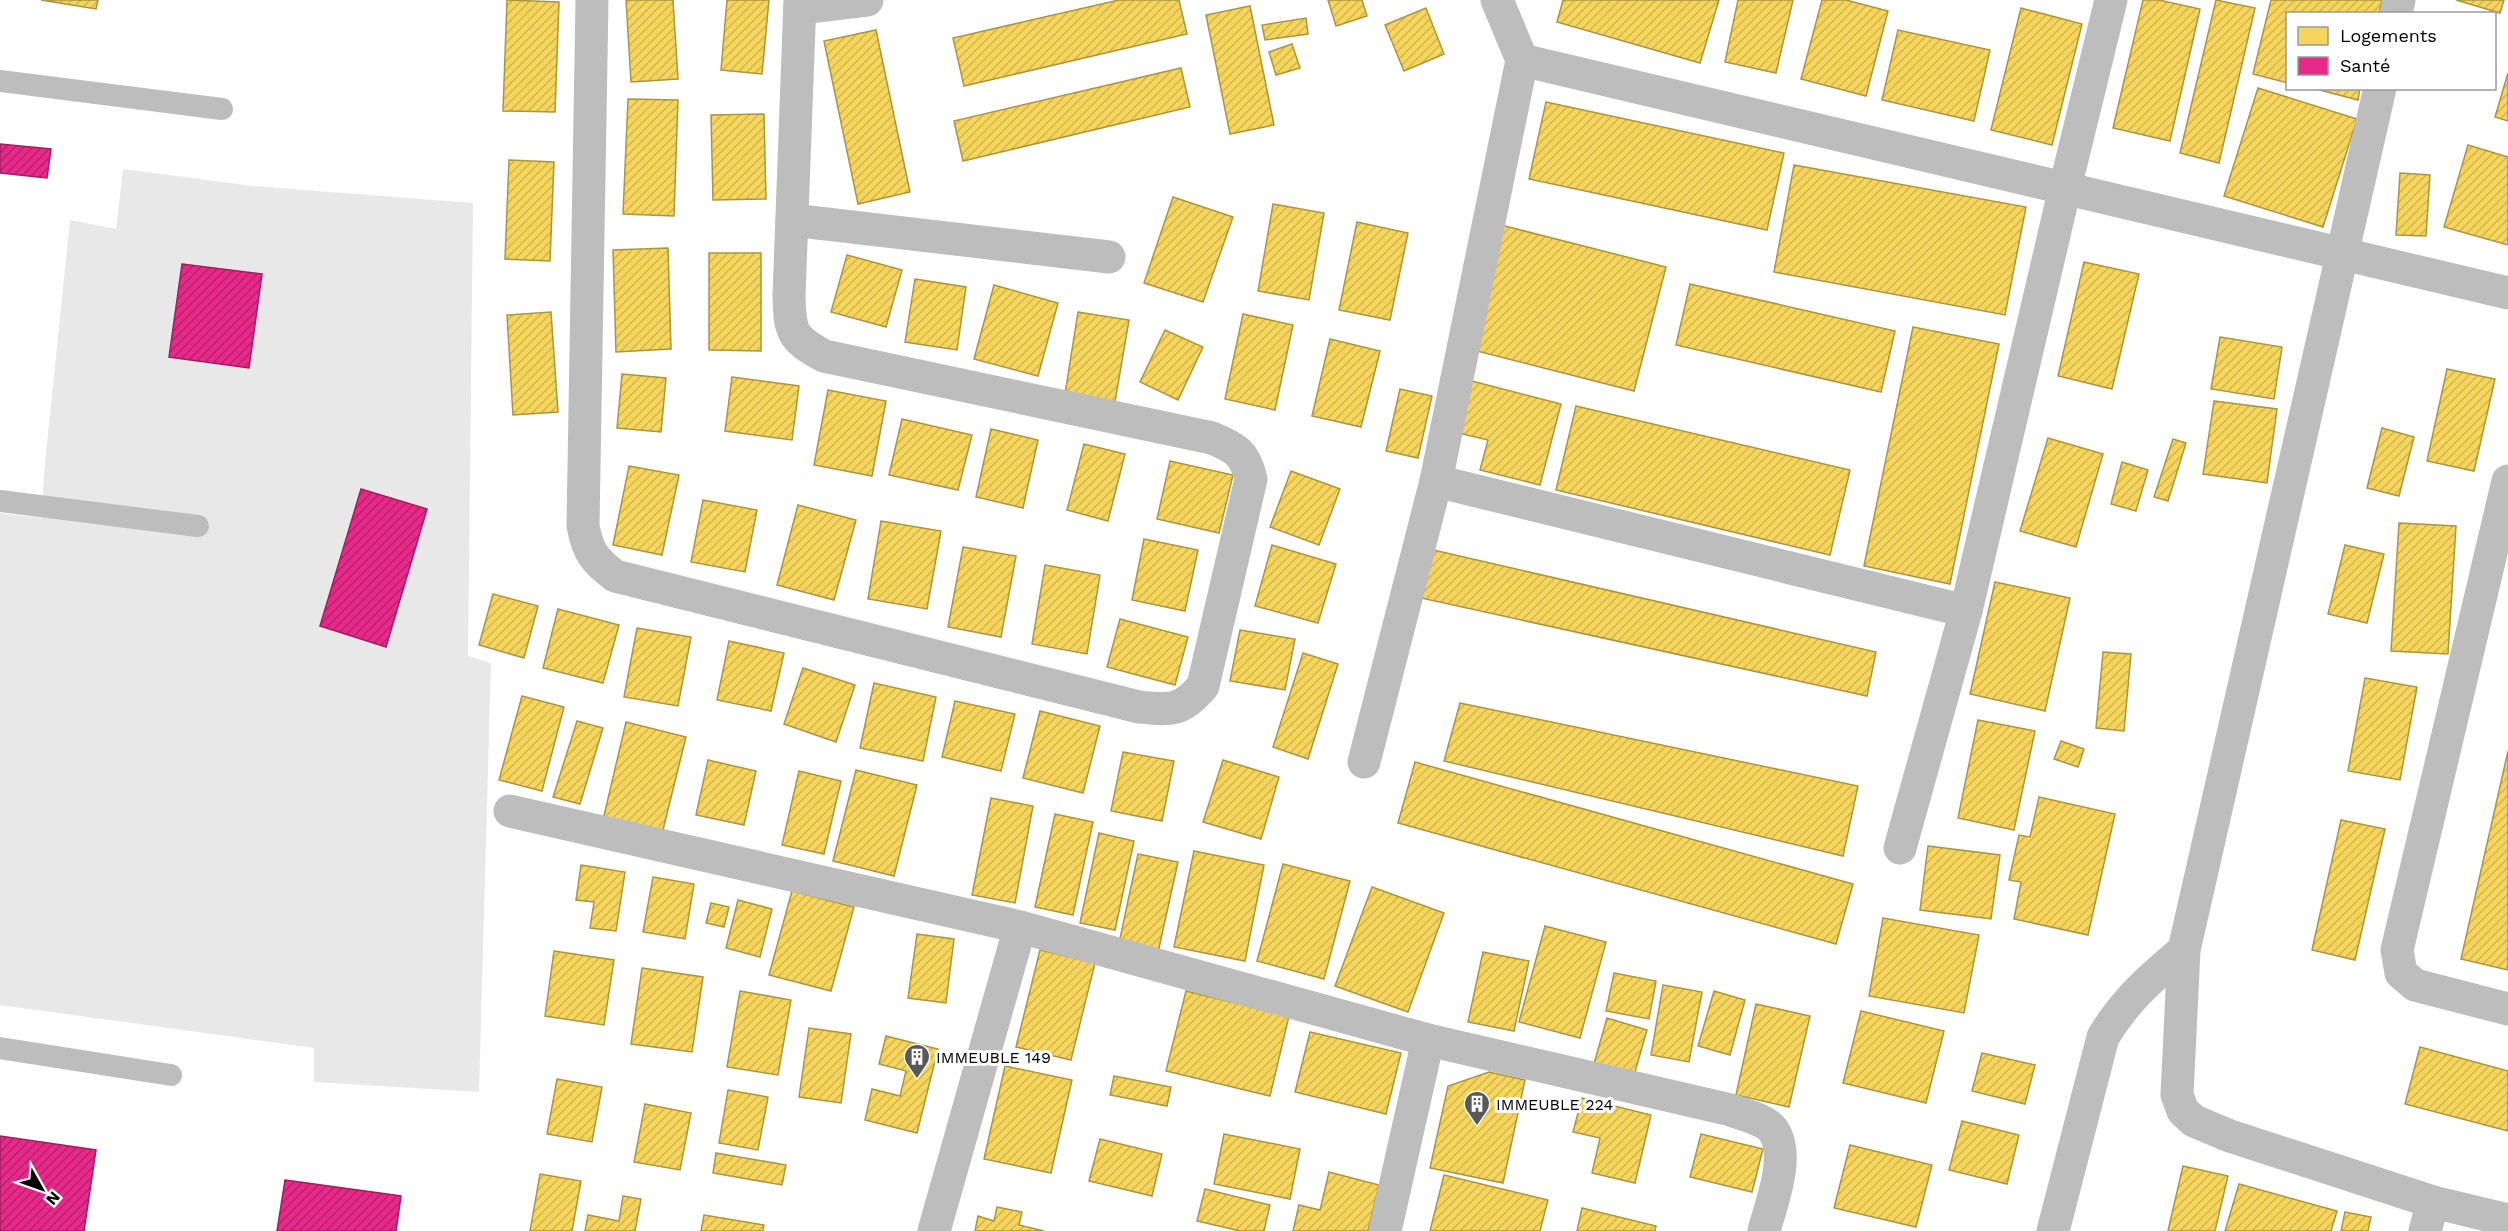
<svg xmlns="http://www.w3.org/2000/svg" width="2508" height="1231" viewBox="0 0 2508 1231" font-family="'Work Sans',sans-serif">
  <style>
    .green { fill: #e8e8e8 }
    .homes { fill: url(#homes-hatch); stroke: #ac9540; stroke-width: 1.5 }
    .health { fill: url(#health-hatch); stroke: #a21d61; stroke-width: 1.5 }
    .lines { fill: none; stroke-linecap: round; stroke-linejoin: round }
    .lane { stroke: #bdbdbd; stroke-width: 22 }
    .street { stroke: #bdbdbd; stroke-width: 33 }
    .labels { text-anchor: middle; stroke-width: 6; stroke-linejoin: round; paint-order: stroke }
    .poi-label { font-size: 16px; fill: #000; stroke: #fff; text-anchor: start }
  </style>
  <defs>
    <pattern id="homes-hatch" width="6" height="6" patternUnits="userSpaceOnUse" patternTransform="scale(1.5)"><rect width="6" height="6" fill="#f6d55c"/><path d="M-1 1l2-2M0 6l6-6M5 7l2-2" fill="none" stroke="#d1b54e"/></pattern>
    <pattern id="health-hatch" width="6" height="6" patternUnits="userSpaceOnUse" patternTransform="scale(1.5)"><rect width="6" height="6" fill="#e7298a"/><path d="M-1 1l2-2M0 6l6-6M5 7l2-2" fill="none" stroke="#b9216e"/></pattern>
  </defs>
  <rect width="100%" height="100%" fill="#fff"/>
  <!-- green -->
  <polygon class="green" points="123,169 253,186 473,203 468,656 491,663 479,1092 314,1082 314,1048 0,1005 0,513 42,518 44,473 70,220 116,229"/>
  <!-- homes -->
  <g class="homes">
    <polygon points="41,0 98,0 96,9"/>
    <polygon points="507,0 559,2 555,112 503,111"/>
    <polygon points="626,0 673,0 678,79 631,82"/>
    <polygon points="727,0 769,0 762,74 721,70"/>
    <polygon points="1119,0 1179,0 1187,34 964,86 953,38"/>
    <polygon points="1328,0 1362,0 1367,16 1336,26"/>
    <polygon points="1563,0 1719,0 1700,63 1557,22"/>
    <polygon points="1738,0 1793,0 1776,73 1725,62"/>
    <polygon points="1822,0 1846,0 1888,11 1866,96 1801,79"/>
    <polygon points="2143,0 2159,0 2200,9 2170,141 2113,128"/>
    <polygon points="2216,0 2255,8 2219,163 2180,153"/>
    <polygon points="2271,0 2382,0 2379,14 2288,14 2288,83 2253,74"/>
    <polygon points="2456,0 2504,0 2500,13"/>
    <polygon points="1250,6 1274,125 1230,134 1206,15"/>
    <polygon points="1426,8 1444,54 1404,71 1385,25"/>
    <polygon points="2021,8 2082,24 2052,145 1991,130"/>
    <polygon points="1306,18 1308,34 1265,40 1262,25"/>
    <polygon points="876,30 910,192 858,204 824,41"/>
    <polygon points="1898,30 1990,50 1974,121 1882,100"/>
    <polygon points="1292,44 1300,68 1276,75 1269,52"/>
    <polygon points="1181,68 1190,107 963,161 954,121"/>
    <polygon points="2508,73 2508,121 2495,117"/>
    <polygon points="2258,88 2357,119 2323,227 2224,196"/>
    <polygon points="2312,88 2360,88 2358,100"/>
    <polygon points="628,99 678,100 674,216 623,214"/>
    <polygon points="1546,102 1784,153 1767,230 1529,179"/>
    <polygon points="764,114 766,199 713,200 711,115"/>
    <polygon points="2468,145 2508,157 2508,245 2444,227"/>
    <polygon points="509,160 554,162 550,261 505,259"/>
    <polygon points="1794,165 2026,207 2005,315 1774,272"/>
    <polygon points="2400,173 2430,175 2426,236 2396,235"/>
    <polygon points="1173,197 1233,217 1203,302 1144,283"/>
    <polygon points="1273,204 1324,213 1309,300 1258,291"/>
    <polygon points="1357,222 1408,233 1390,320 1339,310"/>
    <polygon points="1501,225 1666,267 1634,391 1469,349"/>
    <polygon points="668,248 671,349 616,352 613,250"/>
    <polygon points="709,253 761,253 761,351 709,350"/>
    <polygon points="847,255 902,270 886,327 831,312"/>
    <polygon points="2084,262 2139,274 2112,389 2058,376"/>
    <polygon points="915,279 966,287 957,350 905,342"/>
    <polygon points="1690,284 1895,331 1881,392 1676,345"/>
    <polygon points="994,285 1058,303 1038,376 974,359"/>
    <polygon points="551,312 558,412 513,415 507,315"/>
    <polygon points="1078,312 1129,320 1115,402 1065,394"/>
    <polygon points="1243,314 1293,325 1275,410 1225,399"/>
    <polygon points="1913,327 1999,344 1950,584 1864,566"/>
    <polygon points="1165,330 1203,347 1178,400 1140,382"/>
    <polygon points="2220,337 2282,347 2274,399 2211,389"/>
    <polygon points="1330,339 1380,351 1361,427 1312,416"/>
    <polygon points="2447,369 2495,379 2474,471 2427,461"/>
    <polygon points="622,374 666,378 661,432 617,428"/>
    <polygon points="732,377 799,386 792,440 725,431"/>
    <polygon points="1464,379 1561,404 1540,485 1480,470 1488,440 1450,431"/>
    <polygon points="1400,389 1432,396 1418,458 1386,451"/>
    <polygon points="828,390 886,401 872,476 814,465"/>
    <polygon points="2214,401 2277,409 2267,483 2203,474"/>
    <polygon points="1576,406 1850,470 1830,555 1556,490"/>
    <polygon points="902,419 972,435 958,490 889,475"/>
    <polygon points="2382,428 2414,437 2399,496 2367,488"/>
    <polygon points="991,429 1038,440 1023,508 976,497"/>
    <polygon points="2048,438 2103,454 2076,547 2020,531"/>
    <polygon points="2173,439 2186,443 2168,501 2154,497"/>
    <polygon points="1084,444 1125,454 1108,521 1067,510"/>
    <polygon points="1170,461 1233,475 1219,533 1157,519"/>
    <polygon points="2122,462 2148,470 2136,511 2111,504"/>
    <polygon points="629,466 679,475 662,555 613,545"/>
    <polygon points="1291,471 1340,489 1319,545 1270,527"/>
    <polygon points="703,500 757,510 745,572 691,562"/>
    <polygon points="798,505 856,520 834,600 777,585"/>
    <polygon points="881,521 941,531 927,609 868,599"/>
    <polygon points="2399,523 2456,526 2448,654 2391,651"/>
    <polygon points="1144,539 1198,550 1185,611 1132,600"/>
    <polygon points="1272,545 1336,564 1318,623 1255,606"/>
    <polygon points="2345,545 2384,554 2367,623 2328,614"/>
    <polygon points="963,547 1016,556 1001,637 948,627"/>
    <polygon points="1429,549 1876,652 1867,696 1421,598"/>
    <polygon points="1045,565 1100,575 1087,654 1032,644"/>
    <polygon points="1995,582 2070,598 2045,711 1970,694"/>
    <polygon points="493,594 538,606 524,658 479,645"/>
    <polygon points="558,609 619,625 603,683 543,668"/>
    <polygon points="1120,619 1188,637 1175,685 1107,667"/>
    <polygon points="637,628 691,637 678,706 624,697"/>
    <polygon points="1240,630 1295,639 1285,690 1230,681"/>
    <polygon points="729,641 784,653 771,711 717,700"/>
    <polygon points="2103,652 2131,654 2124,731 2096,728"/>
    <polygon points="1303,653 1338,664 1308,759 1273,747"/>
    <polygon points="803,668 855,685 836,742 784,724"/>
    <polygon points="2365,678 2417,687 2400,780 2348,771"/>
    <polygon points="874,683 936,697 923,761 860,748"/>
    <polygon points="522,696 564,707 542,791 499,780"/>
    <polygon points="955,701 1015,714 1001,771 942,757"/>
    <polygon points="1460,703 1858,786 1843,856 1444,761"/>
    <polygon points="1040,711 1100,726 1083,793 1023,778"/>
    <polygon points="1978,720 2035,731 2014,830 1958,818"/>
    <polygon points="577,721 603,728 580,804 553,797"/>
    <polygon points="626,722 686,737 662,834 603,820"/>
    <polygon points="2061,741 2084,749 2078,767 2054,759"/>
    <polygon points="2508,751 2508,970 2461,959"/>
    <polygon points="1123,752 1174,761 1162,821 1111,811"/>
    <polygon points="708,760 756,771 744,825 696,815"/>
    <polygon points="1223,760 1279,777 1261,839 1203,822"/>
    <polygon points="1415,762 1853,884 1836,944 1398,823"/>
    <polygon points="856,770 917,785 894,876 833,861"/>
    <polygon points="799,771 841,781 824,854 782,845"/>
    <polygon points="2039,797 2115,814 2088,935 2014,919 2021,882 2009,880 2019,835 2030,837"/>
    <polygon points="991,798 1033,806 1015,903 972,895"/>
    <polygon points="1055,814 1093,822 1073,915 1035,907"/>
    <polygon points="2341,820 2385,829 2355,960 2312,950"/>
    <polygon points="1099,833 1134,841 1115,930 1080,923"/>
    <polygon points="1928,846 2000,855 1991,919 1920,910"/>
    <polygon points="1194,851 1264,865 1245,961 1174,947"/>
    <polygon points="1138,854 1178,862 1157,957 1118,948"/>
    <polygon points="1283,864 1350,881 1324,979 1257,961"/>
    <polygon points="581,865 625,872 616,931 590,928 594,902 576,900"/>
    <polygon points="653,877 694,884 685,939 643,932"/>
    <polygon points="1372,887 1444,913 1408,1012 1335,986"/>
    <polygon points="792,891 854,907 831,991 769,975"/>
    <polygon points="738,900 772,909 760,957 726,948"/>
    <polygon points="711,903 729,907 724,927 706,923"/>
    <polygon points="1883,918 1979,935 1964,1013 1869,996"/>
    <polygon points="1545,926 1606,942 1580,1038 1519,1022"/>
    <polygon points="917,934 954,939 946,1003 908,998"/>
    <polygon points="1040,950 1095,963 1071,1060 1016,1047"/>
    <polygon points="554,951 614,960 604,1025 545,1016"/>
    <polygon points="1483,952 1529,961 1514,1031 1468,1022"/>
    <polygon points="642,968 703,977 692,1052 631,1044"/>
    <polygon points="1614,973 1656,981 1649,1019 1606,1011"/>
    <polygon points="1663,985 1702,992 1689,1062 1651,1055"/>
    <polygon points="740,991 791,1000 778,1075 727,1067"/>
    <polygon points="1186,991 1289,1016 1270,1096 1166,1071"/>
    <polygon points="1714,991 1745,1000 1730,1055 1698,1046"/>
    <polygon points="1756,1004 1810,1016 1789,1107 1736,1095"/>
    <polygon points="1861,1011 1944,1031 1926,1103 1843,1083"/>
    <polygon points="1607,1018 1647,1030 1633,1079 1593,1067"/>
    <polygon points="809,1028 851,1034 841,1103 799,1097"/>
    <polygon points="1310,1032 1401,1053 1386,1114 1295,1092"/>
    <polygon points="886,1036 938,1049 917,1133 865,1120 872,1089 900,1096 906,1071 879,1064"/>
    <polygon points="2420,1047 2508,1071 2508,1131 2405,1104"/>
    <polygon points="1982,1053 2035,1065 2025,1104 1972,1091"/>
    <polygon points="1005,1066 1072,1080 1051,1173 984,1159"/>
    <polygon points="1489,1072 1525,1080 1503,1183 1430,1168 1448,1086"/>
    <polygon points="1114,1076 1171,1087 1167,1106 1110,1095"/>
    <polygon points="557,1079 602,1087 592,1142 547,1134"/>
    <polygon points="728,1090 768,1097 758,1150 719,1143"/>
    <polygon points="1582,1098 1651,1115 1635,1183 1592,1173 1600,1138 1573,1132"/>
    <polygon points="645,1104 691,1113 680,1170 634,1162"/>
    <polygon points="1962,1121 2019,1135 2007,1184 1949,1170"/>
    <polygon points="1224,1134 1300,1149 1290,1199 1214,1184"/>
    <polygon points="1701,1134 1763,1149 1752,1192 1690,1177"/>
    <polygon points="1100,1139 1162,1154 1152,1196 1089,1181"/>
    <polygon points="1850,1145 1932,1165 1916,1227 1834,1208"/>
    <polygon points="716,1153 786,1165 782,1185 713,1173"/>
    <polygon points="2183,1166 2228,1176 2215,1231 2168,1231"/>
    <polygon points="1329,1172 1379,1185 1368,1231 1293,1231 1299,1205 1320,1210"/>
    <polygon points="540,1174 581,1181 572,1231 530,1231"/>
    <polygon points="1444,1175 1548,1200 1540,1231 1430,1231"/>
    <polygon points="2239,1184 2337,1211 2331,1231 2225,1231"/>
    <polygon points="1205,1189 1270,1205 1264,1231 1240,1231 1197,1221"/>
    <polygon points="623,1196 641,1199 635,1231 585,1231 588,1215 619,1221"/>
    <polygon points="997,1207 1022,1212 1019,1225 1044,1231 975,1231 978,1216 994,1221"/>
    <polygon points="1582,1208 1656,1226 1655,1231 1577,1231"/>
    <polygon points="2345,1212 2371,1217 2368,1231 2341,1231"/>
    <polygon points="704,1215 764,1225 763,1231 701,1231"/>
  </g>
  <!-- health -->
  <g class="health">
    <polygon points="0,144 51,149 47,178 0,173"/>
    <polygon points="182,264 262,274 249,368 169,357"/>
    <polygon points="361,489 427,509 386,647 320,626"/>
    <polygon points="0,1136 96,1150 84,1231 0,1231"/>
    <polygon points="285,1180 401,1196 396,1231 277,1231"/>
  </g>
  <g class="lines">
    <!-- lane -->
    <g class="lane">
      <polyline points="0,81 222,109"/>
      <polyline points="0,501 198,526"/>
      <polyline points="0,1048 171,1075"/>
    </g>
    <!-- street -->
    <g class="street">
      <path d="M592,0L583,526C588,552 594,560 615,576L1139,707C1171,710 1181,712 1203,686L1251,479C1245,453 1236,448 1212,438L824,356C791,338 790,332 789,296L800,0"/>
      <polyline points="1497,0 1522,60 2508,293"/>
      <polyline points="800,8 867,0"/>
      <polyline points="2396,14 2399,0"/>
      <polyline points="2380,88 2184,950 2177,1095 2183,1111 2194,1121 2230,1136 2433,1202 2508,1220"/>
      <polyline points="792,220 1109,257"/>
      <polyline points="1436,481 1966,611"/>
      <polyline points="2508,481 2397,950 2401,973 2415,985 2508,1009"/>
      <polyline points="1364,762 1436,481 1522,60"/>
      <path d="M510,811L1020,927L1428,1040L1731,1110C1743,1115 1765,1119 1773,1130C1791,1155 1771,1204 1764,1231"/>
      <polyline points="1900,848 1966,611 2065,188 2111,0"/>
      <polyline points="934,1231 1020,927"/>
      <polyline points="1385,1231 1428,1040"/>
      <path d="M2053,1231L2103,1037C2125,1000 2151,978 2184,950"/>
      <polyline points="2425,1231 2433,1202"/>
    </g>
  </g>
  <!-- icons -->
  <defs>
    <symbol id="building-pin" viewBox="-11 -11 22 30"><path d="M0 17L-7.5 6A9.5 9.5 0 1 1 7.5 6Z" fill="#595959" stroke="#fff"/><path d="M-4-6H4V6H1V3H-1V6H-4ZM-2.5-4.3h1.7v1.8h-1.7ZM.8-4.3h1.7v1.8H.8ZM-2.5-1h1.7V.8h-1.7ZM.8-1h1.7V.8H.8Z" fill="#fff"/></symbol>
  </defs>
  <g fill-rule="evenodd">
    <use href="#building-pin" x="902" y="1042" width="30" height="40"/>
    <use href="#building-pin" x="1462" y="1089" width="30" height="40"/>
  </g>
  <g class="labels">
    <!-- poi labels -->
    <g class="poi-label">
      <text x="936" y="1063">IMMEUBLE 149</text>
      <text x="1496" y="1110">IMMEUBLE 224</text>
    </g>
  </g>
  <!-- legend -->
  <rect x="2286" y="12" width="210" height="78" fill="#ffffff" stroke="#999999" stroke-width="1.5"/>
  <rect x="2298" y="27" width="30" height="18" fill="#f6d55c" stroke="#999999" stroke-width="1.5"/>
  <text x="2340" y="42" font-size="18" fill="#000000">Logements</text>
  <rect x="2298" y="57" width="30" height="18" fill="#e7298a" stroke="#999999" stroke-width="1.5"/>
  <text x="2340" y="72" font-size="18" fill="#000000">Santé</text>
  <!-- north arrow -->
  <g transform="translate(42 1189) rotate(130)" stroke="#ffffff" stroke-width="4.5" paint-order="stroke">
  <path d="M0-4.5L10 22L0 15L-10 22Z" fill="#000000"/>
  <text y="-9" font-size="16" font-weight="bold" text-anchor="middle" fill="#000000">N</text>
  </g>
</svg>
